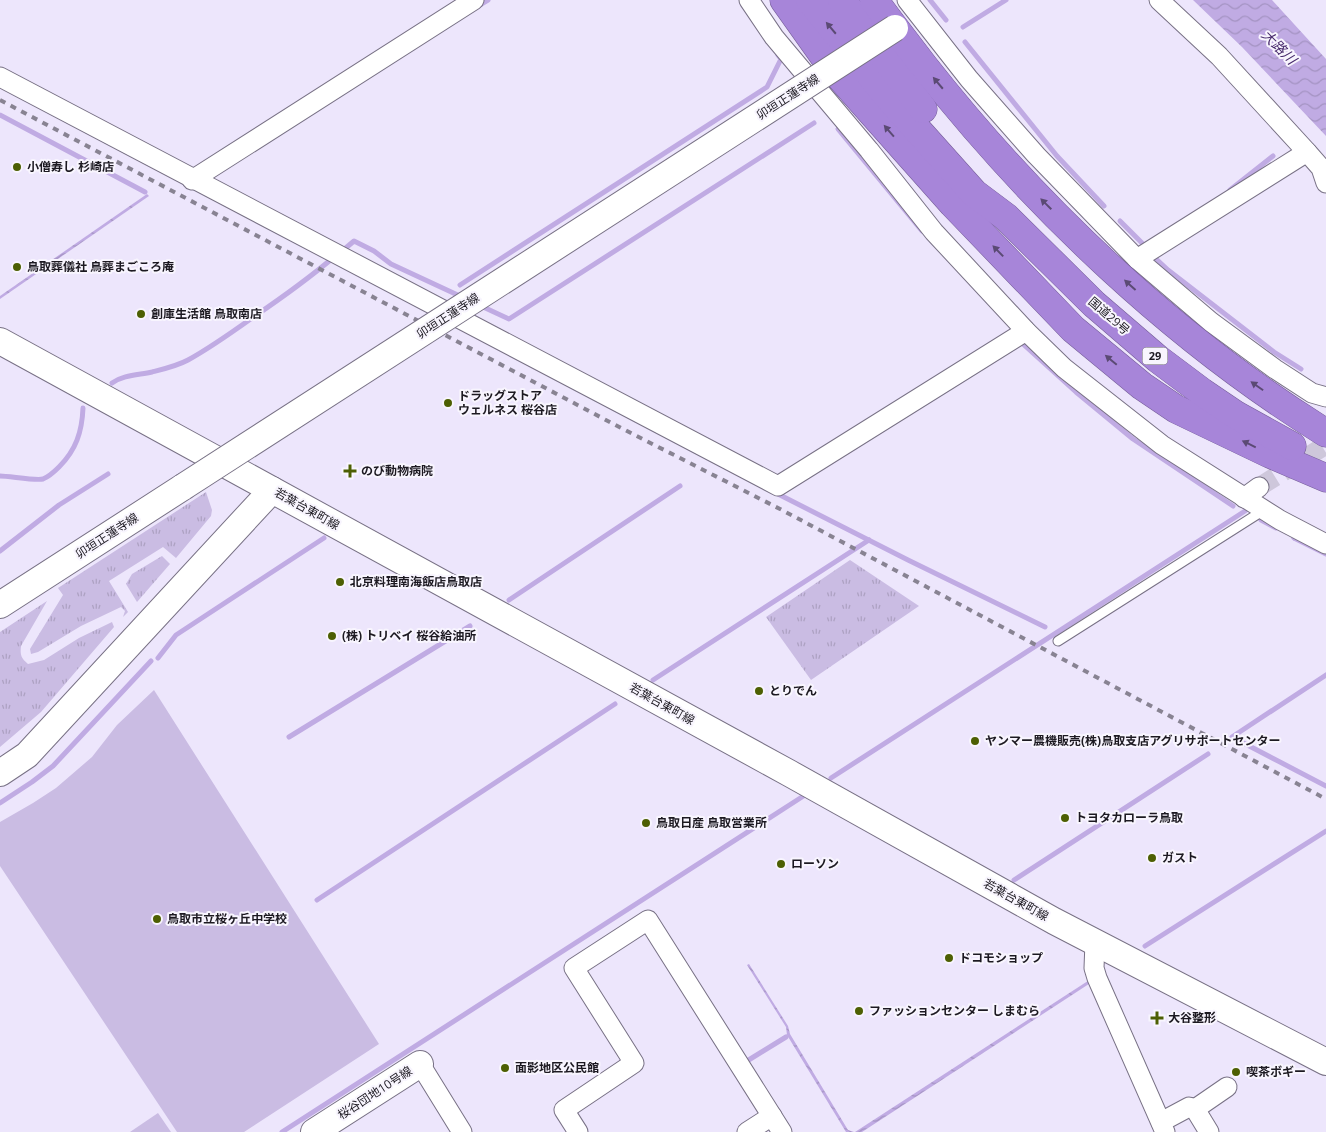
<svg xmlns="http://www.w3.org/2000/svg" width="1326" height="1132" viewBox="0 0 1326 1132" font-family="'Open Sans','Noto Sans JP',sans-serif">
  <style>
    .grass { fill: url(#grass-tufts) }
    .garden { fill: #cabce3 }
    .water { fill: url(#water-waves) }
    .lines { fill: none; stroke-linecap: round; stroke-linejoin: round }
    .stream { stroke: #c0abe3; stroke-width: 5 }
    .street-tunnel { stroke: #cec7db; stroke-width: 19; stroke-dasharray: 19 9; stroke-linecap: butt }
    .lane-casing { stroke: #787185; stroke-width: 11 }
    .street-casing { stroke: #787185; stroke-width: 21 }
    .secondary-casing { stroke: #787185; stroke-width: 28 }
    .highway-casing { stroke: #765f99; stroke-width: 29 }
    .lane { stroke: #fff; stroke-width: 9 }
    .street { stroke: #fff; stroke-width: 19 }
    .secondary { stroke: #fff; stroke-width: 26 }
    .highway { stroke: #a785d9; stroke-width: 28 }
    .rail { stroke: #888392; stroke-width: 4; stroke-dasharray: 6 6; stroke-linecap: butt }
    .secondary-bridge-casing { stroke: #787185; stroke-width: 28; stroke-linecap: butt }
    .secondary-bridge { stroke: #fff; stroke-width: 26 }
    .oneway { fill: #5b4a74 }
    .poi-dot { fill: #4d5f03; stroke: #f8f5fe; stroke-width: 2 }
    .labels { text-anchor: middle; stroke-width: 4; stroke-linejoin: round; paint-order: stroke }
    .shield { fill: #f8f5fe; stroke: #5e5b63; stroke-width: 1 }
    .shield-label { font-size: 11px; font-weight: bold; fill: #1c1921 }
    .street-label { font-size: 12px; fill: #1c1921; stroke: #f8f5fe }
    .poi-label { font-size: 12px; font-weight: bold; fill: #1c1921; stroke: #f8f5fe; text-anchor: start }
    .water-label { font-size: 14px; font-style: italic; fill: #482b6d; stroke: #f8f5fe }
  </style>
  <defs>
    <pattern id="grass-tufts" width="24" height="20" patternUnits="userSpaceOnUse" patternTransform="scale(1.25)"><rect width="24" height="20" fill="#cabce3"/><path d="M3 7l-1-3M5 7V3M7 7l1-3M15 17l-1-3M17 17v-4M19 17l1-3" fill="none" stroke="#ada1c2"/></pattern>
    <pattern id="water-waves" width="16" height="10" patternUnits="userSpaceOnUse" patternTransform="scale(1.25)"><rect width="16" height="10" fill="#c0abe3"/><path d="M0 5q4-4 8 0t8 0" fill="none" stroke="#a493c2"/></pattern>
  </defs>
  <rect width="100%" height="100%" fill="#ede6fc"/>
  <!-- grass -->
  <g class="grass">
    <polygon points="206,492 212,510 211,516 176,558 163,547 109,581 128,612 123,617 125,611 121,607 81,626 38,652 31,654 30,649 63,595 58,588"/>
    <polygon points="162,556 170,564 137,602 126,584 132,574"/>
    <polygon points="850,560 919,606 811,680 766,617"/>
    <path d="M47,601L21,646C20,655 21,658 28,664L44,660L79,638L112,622L114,627L41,712L0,747V632Z"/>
  </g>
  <!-- garden -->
  <g class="garden">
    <polygon points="154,690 379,1044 244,1132 177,1132 0,866 0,822 33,803 56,788 92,757 117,725"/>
    <polygon points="158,1113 171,1132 130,1132"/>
  </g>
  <!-- water -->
  <g class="water">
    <polygon points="1193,0 1272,0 1326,59 1326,136 1242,47"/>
    <polygon points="147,194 149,196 0,299 0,296"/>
    <polygon points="749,964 788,1026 790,1034 848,1130 854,1132 846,1132 787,1035 786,1027 747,965"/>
    <polygon points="1094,977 1095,980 862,1132 855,1132"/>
  </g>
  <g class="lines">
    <!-- stream -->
    <g class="stream">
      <polyline points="930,0 946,20"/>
      <polyline points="478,6 488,0"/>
      <polyline points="963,27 1006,0"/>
      <polyline points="965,42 1057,156 1104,206"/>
      <polyline points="0,115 145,192"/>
      <polyline points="838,129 922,231"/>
      <polyline points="1230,190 1273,156"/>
      <polyline points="1120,221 1144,245 1149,243"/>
      <polyline points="341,252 354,241 374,251 391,264 462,297"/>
      <polyline points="1154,257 1168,270 1274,352 1301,369"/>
      <polyline points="460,285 767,87 781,59 778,55"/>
      <polyline points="481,306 509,319 814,123"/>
      <polyline points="1023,344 1076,392 1133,439 1233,506"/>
      <path d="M112,383C123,375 138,375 152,372C164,369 177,366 188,360C210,348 231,333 252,318C280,299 308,279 334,257"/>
      <path d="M0,476C9,476 36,481 43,479C48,477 55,471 59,467C76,450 82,432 83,408"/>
      <polyline points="776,493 908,560 1045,627"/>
      <polyline points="1261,520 1276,528"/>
      <polyline points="1294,538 1326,554"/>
      <polyline points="0,551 59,505 108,474"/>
      <polyline points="509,600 680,486"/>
      <polyline points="158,658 176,635 324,538"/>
      <polyline points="1326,675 1232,737 1326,786"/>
      <polyline points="653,680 869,540"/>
      <polyline points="289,737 470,626"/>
      <polyline points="831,778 1245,511"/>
      <polyline points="0,803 32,782 53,766 151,661"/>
      <polyline points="1014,880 1208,754"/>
      <polyline points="317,900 615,704"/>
      <polyline points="1145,946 1326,831"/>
      <polyline points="747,1061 786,1037"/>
      <polyline points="282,1132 805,795"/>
    </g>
    <!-- street-tunnel -->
    <polyline class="street-tunnel" points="1259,487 1326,445"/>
    <defs>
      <polyline id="lane" points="1058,641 1264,510"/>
      <g id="street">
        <polyline points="749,0 774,37 869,150 934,232 1026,331 1064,368 1162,445 1280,520 1326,544"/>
        <polyline points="907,0 969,79 1036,155 1137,259 1211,322 1275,369 1312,393 1326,397"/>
        <polyline points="1159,0 1219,56 1307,152 1321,168 1326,183"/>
        <polyline points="0,77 778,486 1026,331"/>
        <polyline points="192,180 474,0"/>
        <polyline points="1137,259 1307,152"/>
        <polyline points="1244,498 1259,487"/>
        <polyline points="1095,942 1094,968 1097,978 1165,1132"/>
        <polyline points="420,1064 462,1132"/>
        <polyline points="1195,1109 1227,1087"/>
        <polyline points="1161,1122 1189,1107 1195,1109 1209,1132"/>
        <polyline points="578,1132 564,1110 634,1063 574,968 648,920 782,1132"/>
        <polyline points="747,1132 772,1116"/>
      </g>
      <g id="secondary">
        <polyline points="0,341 789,773 1054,921 1326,1062"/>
        <polyline points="0,605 183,487"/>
        <polyline points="0,773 27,755 272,490"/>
        <polyline points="314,1132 420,1064"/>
      </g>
      <g id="highway">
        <polyline points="784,0 833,69 953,204 1073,329 1142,386 1176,409 1270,454 1326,478"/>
        <polyline points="810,0 889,98 974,193 1006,217 1094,304 1158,359 1202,392 1236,415 1292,446"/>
        <polyline points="842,0 923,109"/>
        <path d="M874,0C890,22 907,44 924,66C1035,207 1173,338 1326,433"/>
      </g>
    </defs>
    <!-- lane casing -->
    <use href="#lane" class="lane-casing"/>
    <!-- street casing -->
    <use href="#street" class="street-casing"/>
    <!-- secondary casing -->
    <use href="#secondary" class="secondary-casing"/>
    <!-- highway casing -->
    <use href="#highway" class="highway-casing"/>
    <!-- lane -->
    <use href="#lane" class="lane"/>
    <!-- street -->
    <use href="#street" class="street"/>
    <!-- secondary -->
    <use href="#secondary" class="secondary"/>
    <!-- highway -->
    <use href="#highway" class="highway"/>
    <!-- rail -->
    <polyline class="rail" points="0,100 623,429 780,509 1326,799"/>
    <defs>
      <polyline id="secondary-bridge" points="183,487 895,28"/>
    </defs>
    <!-- secondary-bridge casing -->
    <use href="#secondary-bridge" class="secondary-bridge-casing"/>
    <!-- secondary-bridge -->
    <use href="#secondary-bridge" class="secondary-bridge"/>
  </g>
  <!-- one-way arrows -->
  <defs><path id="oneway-solid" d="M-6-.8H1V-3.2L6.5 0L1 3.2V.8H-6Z" transform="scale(1.25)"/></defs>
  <g class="oneway">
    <use href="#oneway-solid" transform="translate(831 28) rotate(-130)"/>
    <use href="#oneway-solid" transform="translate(938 83) rotate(-130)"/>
    <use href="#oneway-solid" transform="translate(889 131) rotate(-131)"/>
    <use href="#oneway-solid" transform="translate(1046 204) rotate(-135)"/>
    <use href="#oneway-solid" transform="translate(998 251) rotate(-134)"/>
    <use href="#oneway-solid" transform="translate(1130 285) rotate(-138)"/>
    <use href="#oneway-solid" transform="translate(1111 360) rotate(-140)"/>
    <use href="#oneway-solid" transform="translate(1257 386) rotate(-145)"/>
    <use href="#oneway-solid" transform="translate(1249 444) rotate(-154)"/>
  </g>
  <!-- markers -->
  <g class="poi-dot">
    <circle cx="17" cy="167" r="5"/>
    <circle cx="17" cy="267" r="5"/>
    <circle cx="141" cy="314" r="5"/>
    <circle cx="448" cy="403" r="5"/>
    <path d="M347.5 463.5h5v5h5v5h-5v5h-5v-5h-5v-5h5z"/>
    <circle cx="340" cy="582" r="5"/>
    <circle cx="332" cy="636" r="5"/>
    <circle cx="759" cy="691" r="5"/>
    <circle cx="975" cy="741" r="5"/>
    <circle cx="1065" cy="818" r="5"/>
    <circle cx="646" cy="823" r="5"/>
    <circle cx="1152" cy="858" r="5"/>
    <circle cx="781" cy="864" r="5"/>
    <circle cx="157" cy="919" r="5"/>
    <circle cx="949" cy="958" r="5"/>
    <circle cx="859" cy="1011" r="5"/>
    <path d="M1154.5 1010.5h5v5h5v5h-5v5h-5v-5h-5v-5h5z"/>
    <circle cx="505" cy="1068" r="5"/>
    <circle cx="1236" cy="1072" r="5"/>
  </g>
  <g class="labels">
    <!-- shield labels -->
    <rect class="shield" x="1142.5" y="347.5" width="25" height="17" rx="4"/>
    <g class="shield-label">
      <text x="1155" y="360">29</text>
    </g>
    <!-- street labels -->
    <g class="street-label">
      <text transform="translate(788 97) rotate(-33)" y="4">卯垣正蓮寺線</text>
      <text transform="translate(448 316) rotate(-33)" y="4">卯垣正蓮寺線</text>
      <text transform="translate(1109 316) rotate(41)" y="4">国道29号</text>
      <text transform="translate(307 509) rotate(29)" y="4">若葉台東町線</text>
      <text transform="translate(107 536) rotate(-33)" y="4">卯垣正蓮寺線</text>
      <text transform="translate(662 704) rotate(29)" y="4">若葉台東町線</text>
      <text transform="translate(1016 900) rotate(29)" y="4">若葉台東町線</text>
      <text transform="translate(375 1093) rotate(-33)" y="4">桜谷団地10号線</text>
    </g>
    <!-- poi labels -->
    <g class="poi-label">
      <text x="27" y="171">小僧寿し 杉崎店</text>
      <text x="27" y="271">鳥取葬儀社 鳥葬まごころ庵</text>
      <text x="151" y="318">創庫生活館 鳥取南店</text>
      <text x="458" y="400">ドラッグストア<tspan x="458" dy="14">ウェルネス 桜谷店</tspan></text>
      <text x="361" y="475">のび動物病院</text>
      <text x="350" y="586">北京料理南海飯店鳥取店</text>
      <text x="342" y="640">(株) トリベイ 桜谷給油所</text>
      <text x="769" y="695">とりでん</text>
      <text x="985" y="745">ヤンマー農機販売(株)鳥取支店アグリサポートセンター</text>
      <text x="1075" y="822">トヨタカローラ鳥取</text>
      <text x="656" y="827">鳥取日産 鳥取営業所</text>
      <text x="1162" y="862">ガスト</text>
      <text x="791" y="868">ローソン</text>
      <text x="167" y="923">鳥取市立桜ヶ丘中学校</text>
      <text x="959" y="962">ドコモショップ</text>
      <text x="869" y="1015">ファッションセンター しまむら</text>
      <text x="1168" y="1022">大谷整形</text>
      <text x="515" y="1072">面影地区公民館</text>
      <text x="1246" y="1076">喫茶ボギー</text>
    </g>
    <!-- water labels -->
    <g class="water-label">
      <text transform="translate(1279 47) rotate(45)" y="5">大路川</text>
    </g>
  </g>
</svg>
